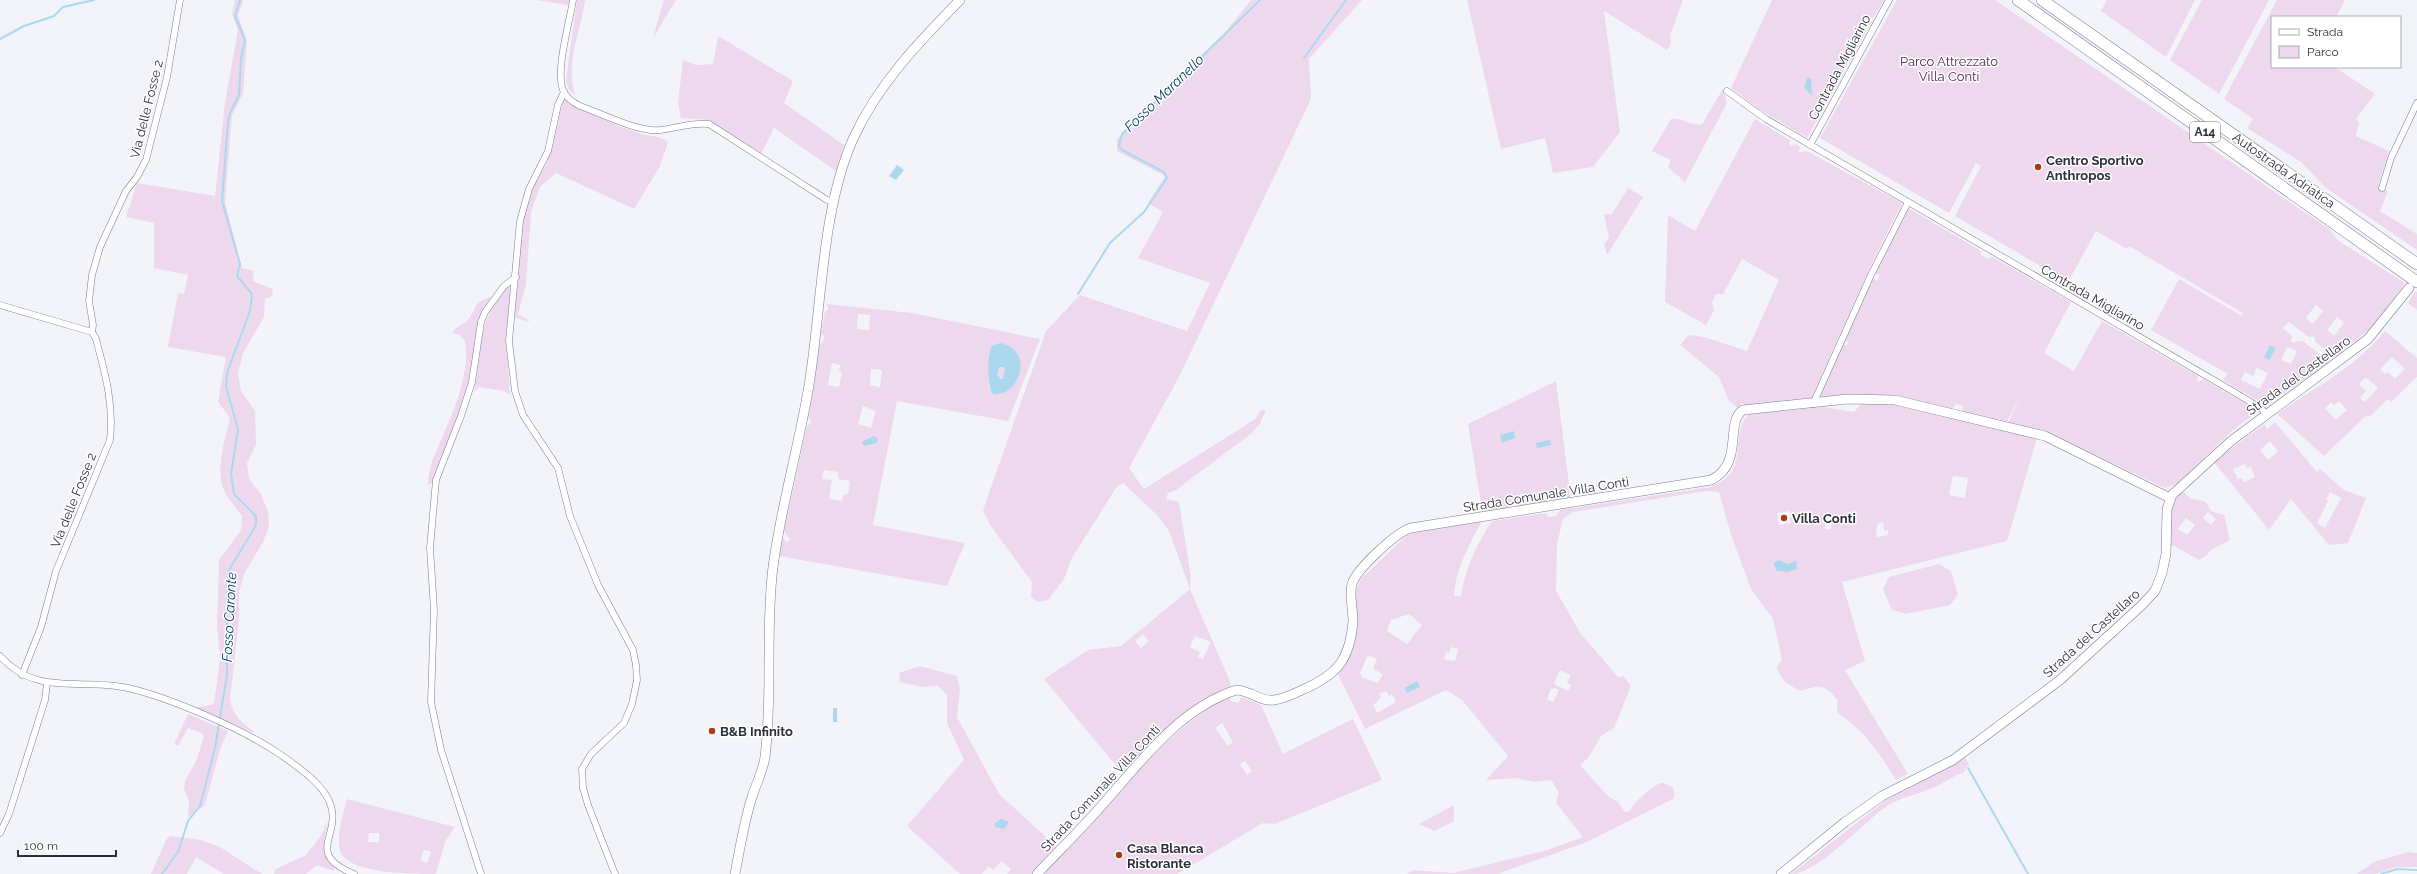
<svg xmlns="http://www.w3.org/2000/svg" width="2417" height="874" viewBox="0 0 2417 874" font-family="Raleway,sans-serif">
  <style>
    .green { fill: #eed8ee; fill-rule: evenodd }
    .water { fill: #abd8ef; fill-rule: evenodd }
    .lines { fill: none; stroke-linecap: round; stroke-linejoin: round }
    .stream { stroke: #abd8ef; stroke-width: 2 }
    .street-casing { stroke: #767b96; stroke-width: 7 }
    .secondary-casing { stroke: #767b96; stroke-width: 10 }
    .highway-casing { stroke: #767b96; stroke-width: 12 }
    .street { stroke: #fff; stroke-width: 6 }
    .secondary { stroke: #fff; stroke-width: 9 }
    .highway { stroke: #fff; stroke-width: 11 }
    .poi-dot { fill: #a33d16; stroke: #fff; stroke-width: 1.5 }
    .labels { text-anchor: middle; stroke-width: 3; stroke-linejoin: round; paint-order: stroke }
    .shield { fill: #fff; stroke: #6c6d75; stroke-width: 1 }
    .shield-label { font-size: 12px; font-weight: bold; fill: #2d2f3a }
    .park-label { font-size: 13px; fill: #532a54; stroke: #fff }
    .street-label { font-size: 13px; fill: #2d2f3a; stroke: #fff }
    .poi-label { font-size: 13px; font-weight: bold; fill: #2d2f3a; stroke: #fff; text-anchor: start }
    .water-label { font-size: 14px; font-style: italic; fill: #014259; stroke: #fff }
  </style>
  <rect width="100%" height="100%" fill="#f3f4fa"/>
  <!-- green -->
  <g class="green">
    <path d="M235,0H243L238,16L247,41L243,94L232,115L225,202L242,268L254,271L253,281L273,289L272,296L265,299L264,317L243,353L238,373L241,391L255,411L256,445L247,463L249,479L261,494L268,512L269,526L263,542L244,574L239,592V619L230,700C233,716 242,723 255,732H251L196,708L214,704L220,659L217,625L219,560L241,530L242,516C235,507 225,496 222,485C217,464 225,438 230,418L218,402L226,357L168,347L178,293L184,294L188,275L154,268V223L126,217L137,183L215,196L225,103L238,30L232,14Z"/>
    <polygon points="536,0 569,0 568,5"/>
    <path d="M577,0H585C581,31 564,65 576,96L569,90L566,80Z"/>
    <polygon points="664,0 676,0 653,38"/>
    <path d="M1251,0H1362L1309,59L1311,99L1178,379L1129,468L1144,489L1243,427L1256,418L1261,410H1266L1260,424L1252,433L1176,490L1168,493L1166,499L1179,502L1191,577L1190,589L1231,684L1229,689C1181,712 1157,735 1123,774L1044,679L1088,650L1121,646L1190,589L1169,531L1157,515L1123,483L1116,488L1072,558L1064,579L1048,600L1038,602L1031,597L1032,582L990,525L983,510L1046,331L1080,295L1187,331L1210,283L1138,258L1163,212L1148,203L1165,176L1117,151V139L1183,79L1182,77L1227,30ZM1143,634L1149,641L1141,648L1135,641ZM1195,636L1211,642L1203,659L1198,657L1200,652L1190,647Z"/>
    <polygon points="1467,0 1683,0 1670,35 1671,43 1667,50 1604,11 1620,132 1593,167 1553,173 1545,138 1501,149"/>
    <polygon points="1772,0 1884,0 1874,17 1870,18 1870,24 1807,138 1759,109 1731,88"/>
    <path d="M1897,0H1995L2329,229L2339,241L2405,283L2373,326L2356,341L2346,345L2347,348L2335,356L2315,342V338L2312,336L2310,338L2289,322L2283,328L2292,336L2291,342L2303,341L2329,362L2266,406L2223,380L2228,374L2151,330L2179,279L2242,316L2243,313L2129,246L2127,249L2096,231L2068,282L1955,216L1981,166L1976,163L1949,213L1820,138ZM2316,305L2323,311L2313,324L2306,318ZM2337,317L2344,323L2334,336L2327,330ZM2287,347L2297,351L2291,364L2281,360ZM2257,368L2268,373L2260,389L2241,380L2245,372L2253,376Z"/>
    <polygon points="2107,0 2195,0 2166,57 2101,11"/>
    <polygon points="2202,0 2269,0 2219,94 2170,60"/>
    <polygon points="2277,0 2345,0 2336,17 2272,17 2272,67 2335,67 2375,94 2356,119 2359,122 2356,136 2389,151 2378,186 2388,191 2380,211 2417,234 2417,250 2326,188 2301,162 2247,128 2253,119 2224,99"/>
    <polygon points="718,36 793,81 784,103 844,145 836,171 774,128 761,154 709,120 681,118 678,103 683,60 696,65 713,64"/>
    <path d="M1723,89L1727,103L1685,182L1668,167L1671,160L1652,151L1671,119C1683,117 1691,127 1702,124Z"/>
    <path d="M564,97C586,113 616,126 642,134C653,137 659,135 668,142L660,166L634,209L556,173L540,187L531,212L526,285L518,314L531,322L513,317L518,278L522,222L532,187L546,165L552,149Z"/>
    <polygon points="1755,119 1791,141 1789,142 1790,146 1796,144 1800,147 1799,152 1807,151 1902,203 1874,259 1810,401 1763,405 1762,402 1744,407 1744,404 1741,403 1738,408 1729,401 1719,377 1680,345 1689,335 1704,337 1747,351 1779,280 1742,259 1723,294 1716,294 1712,302 1714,310 1706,325 1665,302 1668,215 1695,231"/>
    <polygon points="1628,188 1643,197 1607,255 1604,244 1609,238 1604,214 1612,214"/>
    <polygon points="1908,208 1980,250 1981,255 1988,259 1993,257 2071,302 2044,353 2074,371 2102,321 2198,376 2197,380 2199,382 2203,379 2258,411 2233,430 2177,484 2165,488 2042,430 2008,422 2024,391 2007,421 1963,412 1963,406 1956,404 1951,410 1894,396 1852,394 1818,399 1843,345 1847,345 1848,342 1845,339 1873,279 1877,280 1880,275 1875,273"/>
    <path d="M511,282L506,342L510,395L504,391L479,387L474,392C484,346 475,320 511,282Z"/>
    <polygon points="2415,291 2417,292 2417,310 2408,303"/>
    <path d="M491,297C470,323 478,352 469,381C460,416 446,449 433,482L428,485C428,465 437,450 444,433C456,406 470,370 465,341L460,335L452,333C458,324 462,326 467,321C478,309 471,303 491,297Z"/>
    <path d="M826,304L912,313L1040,339L1008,421L897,401L873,525L965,543L947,586L779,556L783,538L786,542L790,540L784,531L807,426L810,424L811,419L808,418L819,347L825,337L821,333L825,311H827L828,307ZM858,314L870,315L869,330L857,329ZM989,352L1016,380L989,387ZM832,363L840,365L839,371L842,372L839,387L828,385ZM871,369L882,370L880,387L870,385ZM863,406L876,411L871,428L858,424ZM824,470L838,472V479L850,481L848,494H844L842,501L829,499L832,480L822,479Z"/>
    <path d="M2385,331L2417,358V377L2391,402L2388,399L2369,417L2367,415L2324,456L2277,414C2313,389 2357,366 2385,331ZM2392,357L2405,369L2395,379L2388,372L2385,374L2380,369ZM2366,377L2378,388L2365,402L2360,398L2366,391L2359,384ZM2339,401L2347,410L2336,420L2325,408L2331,402L2334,405Z"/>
    <circle cx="1001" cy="373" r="5"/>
    <polygon points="1556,381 1571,500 1555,503 1554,496 1547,497 1548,504 1521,508 1515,503 1510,504 1508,510 1485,513 1482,510 1468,424"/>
    <path d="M1863,402L1901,404L2037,438L2007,541L1842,582L1865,661L1845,670L1908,774L1896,780C1878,751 1865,732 1837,712L1838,701C1824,683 1821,685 1800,691C1789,685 1779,679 1777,666L1782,660L1773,619L1751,589L1731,535L1719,492L1707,491L1573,512L1563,519L1557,544L1556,591L1581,634L1619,678L1623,676L1631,686L1614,728L1601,736L1589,757L1580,765L1608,796L1619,803L1625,812L1630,811C1632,804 1655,782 1663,783C1666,783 1669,786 1672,787L1675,794L1673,799L1587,842L1497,874H1407L1413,870L1453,873L1547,850L1583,837L1556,803L1559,792L1551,780L1534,782L1516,778L1486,780L1508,756L1462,700L1446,690L1365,729L1338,675L1351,650L1356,630V591L1361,579L1406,536L1417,531L1482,521C1469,545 1456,568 1454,596H1461C1465,568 1477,544 1492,521L1546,513L1549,517L1556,516L1560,510L1710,487C1716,484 1724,481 1729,475C1744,458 1732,430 1749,414L1823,407L1854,412ZM1953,476L1968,478L1965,498L1949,495ZM1790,511L1791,523L1779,525L1777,513ZM1825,517H1831V529H1825ZM1883,522L1884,531L1888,530V535L1876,537L1877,524ZM1409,614L1422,625L1407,644L1387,631L1391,620ZM1451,647L1458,649L1455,661L1444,659L1446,652L1449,653ZM1368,655L1377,659L1373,669L1383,674L1378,683L1363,678L1360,673ZM1560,670L1571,675L1567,683L1571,685L1568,691L1554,684ZM1555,688L1559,690L1553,702L1547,699L1551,689ZM1386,691L1389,696L1392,694L1396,702L1377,713L1373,705L1381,698L1379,694Z"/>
    <path d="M2275,422L2317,472L2320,469L2344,490L2366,498L2348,543L2329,545L2291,499L2269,530L2214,462L2264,424L2267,429ZM2270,441L2278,451L2268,460L2260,450ZM2245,464L2247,468L2251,467L2255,477L2244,482L2242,478L2238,479L2233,469ZM2330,492L2341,498L2325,528L2317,523L2328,501L2326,500Z"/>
    <path d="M2183,491L2190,498L2206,502L2211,511L2224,515L2230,540L2211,550L2206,556L2199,560L2174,546H2169C2170,527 2166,503 2183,491ZM2208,512L2216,519L2211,525L2203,518ZM2186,518L2195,525L2187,535L2178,529Z"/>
    <polygon points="1939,564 1951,571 1958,594 1950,605 1906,614 1892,610 1883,589 1889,577"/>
    <polygon points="920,666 957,676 960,689 957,717 999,794 1058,848 1037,869 1032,870 1032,874 1007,874 1011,869 1002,861 993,870 989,866 982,874 960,874 907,826 964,760 947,723 947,695 938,686 922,687 900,682 899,673"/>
    <path d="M1230,697V701L1239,703L1241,697L1261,705L1283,754L1353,719L1382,780L1275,824L1263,823L1177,874H1044L1161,746L1207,708ZM1222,723L1233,742L1228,746L1215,728ZM1245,761L1252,771L1247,775L1240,764Z"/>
    <polygon points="188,714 228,731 220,749 206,801 204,806 188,817 189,801 184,789 185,781 197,759 204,736 202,733 188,728 178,746 174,744"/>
    <path d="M1965,758L1969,764L1963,773C1952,776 1944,783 1933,788C1915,795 1898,798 1883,809C1861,825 1817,874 1791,874L1885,801Z"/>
    <path d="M347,799L455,827L445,842L436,874C412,874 348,874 340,851C336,834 343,816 347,799ZM369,833H379V842H368ZM424,850L431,852L427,863L420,860Z"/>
    <polygon points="1454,805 1454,821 1434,831 1419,824"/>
    <path d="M328,820C324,839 320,854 335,869L333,871L317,865L306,874H274L276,869L306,855L321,836Z"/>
    <polygon points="170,836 201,840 220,847 262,874 224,874 196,857 187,874 151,874 166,840"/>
    <polygon points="2408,852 2417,853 2417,867 2396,867 2375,874 2357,874 2374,862"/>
  </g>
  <!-- water -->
  <g class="water">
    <polygon points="1807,77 1811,79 1812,95 1804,88"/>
    <polygon points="897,165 904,170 896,180 889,176"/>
    <path d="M1000,343C1036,350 1019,398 993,394C987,388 987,352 992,346ZM1002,367L1005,369L1003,378L1001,379L997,375L999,368Z"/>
    <polygon points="2270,345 2276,348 2269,360 2264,357"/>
    <polygon points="1514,431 1515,438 1502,443 1500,435"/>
    <polygon points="873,436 878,438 877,443 864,446 862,442"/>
    <polygon points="1550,440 1551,445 1537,448 1536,443"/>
    <polygon points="1779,560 1787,564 1796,561 1797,569 1788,572 1777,571 1773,563"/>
    <polygon points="1417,681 1420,687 1407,693 1404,688"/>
    <rect x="833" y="708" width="4" height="14"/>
    <polygon points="1001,819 1009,822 1004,829 995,827 995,823"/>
  </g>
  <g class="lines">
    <!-- stream -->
    <g class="stream">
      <polyline points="0,39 24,26 54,16 63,7 94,0"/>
      <polyline points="1304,58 1346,0"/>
      <polyline points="1078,294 1110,243 1144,212 1167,178 1164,172 1122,150 1119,146 1122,134 1260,0"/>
      <polyline points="1968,768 2028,874"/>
      <polyline points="162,874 178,852 188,821 200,806 215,748 227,675 227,585 229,570 256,525 256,516 234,494 231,474 238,429 226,387 227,373 250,311 252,294 237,276 240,264 222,201 228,122 230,113 239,95 241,58 245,40 235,16 240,0"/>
      <polyline points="2381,874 2397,869 2417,870"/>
    </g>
    <defs>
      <g id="street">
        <path d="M573,0C570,21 554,74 564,92C567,98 574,103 580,106C603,114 637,132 660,130C678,128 692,122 709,124L827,200L834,202"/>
        <polyline points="1727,91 1766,119 2234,392 2262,409 2266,414"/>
        <polyline points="564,92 558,105 548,151 529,189 520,221 509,341 515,391 523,415 558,468 570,516 598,585 633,650 636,665 637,680 632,704 624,723 591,754 582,769 583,788 588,805 615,874"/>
        <polyline points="1810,145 1889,0"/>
        <polyline points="2382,188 2391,158 2417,103"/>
        <path d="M0,305L92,332L96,339C105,373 114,404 110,440L56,571L41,627L22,675"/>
        <polyline points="92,332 93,325 89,301 92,275 100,247 126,191 137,177 146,160 167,77 180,0"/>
        <polyline points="1813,404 1871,275 1908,202"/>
        <path d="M0,656C38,698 81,677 128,688C171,698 245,730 281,755C298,767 325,785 331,806C340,837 305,854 354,874"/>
        <polyline points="0,833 9,814 45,700 47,683"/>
        <polyline points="481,874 441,750 431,702 434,610 430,548 436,480 461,416 472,382 481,322 485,312 504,286 516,277"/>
      </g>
      <g id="secondary">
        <path d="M735,874C740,848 744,822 752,797C756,784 763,771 765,757C773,694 765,630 773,567C781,506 799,446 809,385C822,306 821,212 853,139C878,84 919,42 960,0"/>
        <path d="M1037,874C1057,853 1077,833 1096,812C1137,767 1176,710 1236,690C1250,690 1260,702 1274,700C1284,699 1293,694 1302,690C1337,675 1350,660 1353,621C1353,609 1349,595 1352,584C1356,570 1396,532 1411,528L1711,480C1745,463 1724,423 1743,410L1848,399L1895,400L2045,436L2170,498"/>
        <polyline points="1781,874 1845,822 1882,796 1953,760 2060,680 2142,605 2155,591 2162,573 2166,554 2167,509 2172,495 2231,441 2368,339 2409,288"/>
      </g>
      <g id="highway">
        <polyline points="2018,0 2417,282"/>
        <polyline points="2042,0 2417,264"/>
      </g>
    </defs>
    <!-- street casing -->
    <use href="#street" class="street-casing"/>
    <!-- secondary casing -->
    <use href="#secondary" class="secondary-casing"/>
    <!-- highway casing -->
    <use href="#highway" class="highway-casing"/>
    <!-- street -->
    <use href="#street" class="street"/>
    <!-- secondary -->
    <use href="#secondary" class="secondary"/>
    <!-- highway -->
    <use href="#highway" class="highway"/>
  </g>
  <!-- markers -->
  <g class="poi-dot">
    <circle cx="2038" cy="167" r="4"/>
    <circle cx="1784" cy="518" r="4"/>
    <circle cx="712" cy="731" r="4"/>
    <circle cx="1119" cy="855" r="4"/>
  </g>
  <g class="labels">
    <!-- shield labels -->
    <rect class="shield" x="2190" y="122" width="30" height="20" rx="3"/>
    <g class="shield-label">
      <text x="2205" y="136">A14</text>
    </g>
    <!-- park labels -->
    <g class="park-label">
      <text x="1949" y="66">Parco Attrezzato<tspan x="1949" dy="15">Villa Conti</tspan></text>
    </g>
    <!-- street labels -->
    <g class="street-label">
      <text transform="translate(1839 67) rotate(-62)" y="5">Contrada Migliarino</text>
      <text transform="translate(146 109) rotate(-76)" y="5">Via delle Fosse 2</text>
      <text transform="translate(2284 170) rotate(35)" y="5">Autostrada Adriatica</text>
      <text transform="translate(2093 297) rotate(30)" y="5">Contrada Migliarino</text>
      <text transform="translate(2298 375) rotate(-36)" y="5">Strada del Castellaro</text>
      <text transform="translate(1546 494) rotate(-9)" y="5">Strada Comunale Villa Conti</text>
      <text transform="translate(73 500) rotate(-68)" y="5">Via delle Fosse 2</text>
      <text transform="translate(2091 633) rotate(-42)" y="5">Strada del Castellaro</text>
      <text transform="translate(1100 788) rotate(-47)" y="5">Strada Comunale Villa Conti</text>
    </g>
    <!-- poi labels -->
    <g class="poi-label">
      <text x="2046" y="165">Centro Sportivo<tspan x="2046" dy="15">Anthropos</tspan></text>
      <text x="1792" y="523">Villa Conti</text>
      <text x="720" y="736">B&amp;B Infinito</text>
      <text x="1127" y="853">Casa Blanca<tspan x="1127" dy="15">Ristorante</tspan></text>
    </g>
    <!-- water labels -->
    <g class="water-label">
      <text transform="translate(1164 93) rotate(-44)" y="5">Fosso Maranello</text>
      <text transform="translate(229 617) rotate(-87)" y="5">Fosso Caronte</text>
    </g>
  </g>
  <!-- legend -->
  <rect x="2271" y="16" width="130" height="52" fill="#ffffff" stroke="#abacb0"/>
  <rect x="2279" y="29" width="20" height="6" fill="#ffffff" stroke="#abacb0"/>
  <text x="2307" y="36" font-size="12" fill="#2d2f3a">Strada</text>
  <rect x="2279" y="46" width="20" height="12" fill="#eed8ee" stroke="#abacb0"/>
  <text x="2307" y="56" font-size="12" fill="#2d2f3a">Parco</text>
  <!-- scale -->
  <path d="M18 850v6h98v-6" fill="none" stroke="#2d2f3a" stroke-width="2"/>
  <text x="24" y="850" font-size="12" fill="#2d2f3a" stroke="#ffffff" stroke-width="3" paint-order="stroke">100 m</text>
</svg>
